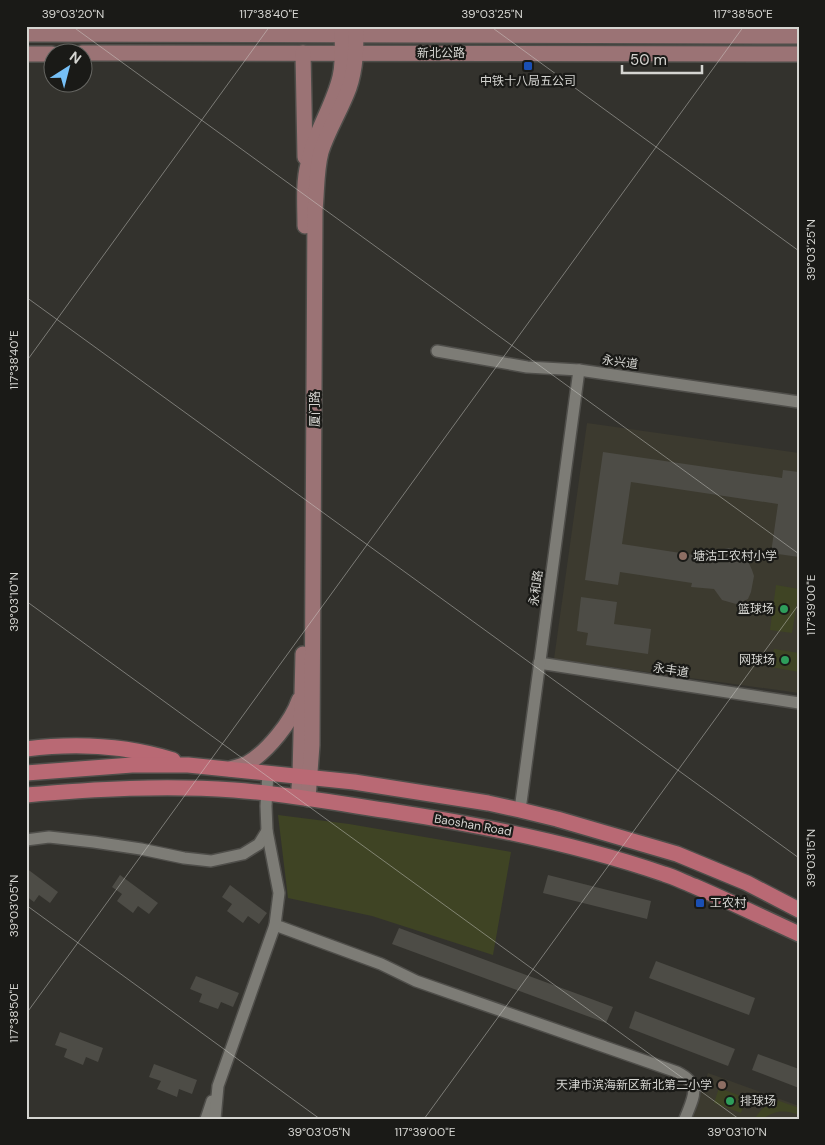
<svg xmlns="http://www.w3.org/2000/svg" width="825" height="1145" viewBox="0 0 825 1145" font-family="'DM Sans','Noto Sans SC',sans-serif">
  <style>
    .built { fill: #3c3a2f }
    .green { fill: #3f4424 }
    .building { fill: #4d4c46 }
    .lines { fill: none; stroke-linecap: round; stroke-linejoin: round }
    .street-casing { stroke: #4f4e4a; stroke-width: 14 }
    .secondary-casing { stroke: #4f4e4a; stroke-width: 18 }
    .primary-casing { stroke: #4f4e4a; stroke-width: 18 }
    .street { stroke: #7d7c76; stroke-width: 11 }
    .secondary { stroke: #9b7375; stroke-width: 15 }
    .primary { stroke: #b96974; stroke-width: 15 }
    .ticks { fill: none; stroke: #d5d5d1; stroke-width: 1; stroke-opacity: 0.45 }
    .transit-dot { fill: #1a4fb4; stroke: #1a1a17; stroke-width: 2 }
    .education-dot { fill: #8d6e63; stroke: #1a1a17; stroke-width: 2 }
    .leisure-dot { fill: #2e9e5b; stroke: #1a1a17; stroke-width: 2 }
    .labels { text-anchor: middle; stroke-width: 4.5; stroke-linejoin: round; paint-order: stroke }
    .street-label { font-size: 12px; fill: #d5d5d1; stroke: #1a1a17 }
    .poi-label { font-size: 12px; fill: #d5d5d1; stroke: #1a1a17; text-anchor: start }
    .neatline { fill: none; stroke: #d5d5d1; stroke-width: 2 }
    .ticks-label { font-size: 12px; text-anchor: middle; fill: #d5d5d1 }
  </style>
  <rect width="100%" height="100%" fill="#33322d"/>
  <!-- built -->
  <g class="built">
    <polygon points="587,423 799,453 799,693 554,659"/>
    <polygon points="708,1073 799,1106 799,1119 692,1119"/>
  </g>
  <!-- green -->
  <g class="green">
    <polygon points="776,585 799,589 792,633 770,630"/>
    <polygon points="774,649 799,653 799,672 771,667"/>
    <polygon points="278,815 349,824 511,852 493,955 372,916 288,898"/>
    <polygon points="719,1088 746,1098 741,1113 714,1103"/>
    <path d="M757,1093L799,1108V1115C790,1112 783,1110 774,1113C763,1117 766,1119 754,1119L762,1109L769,1105L755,1100Z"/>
  </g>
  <!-- building -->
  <g class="building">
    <polygon points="603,452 782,478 783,470 799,472 799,557 771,553 778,504 631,482 622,544 713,558 716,553 720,550 728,548 736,550 746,557 752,570 754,576 751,592 748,599 742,602 736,604 722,600 714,589 691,587 692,583 620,572 618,585 585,580"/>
    <polygon points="581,597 617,602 614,624 651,629 648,654 586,645 588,633 577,631"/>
    <polygon points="26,868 58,892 50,903 39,895 34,902 26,896"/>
    <polygon points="120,875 158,903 149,914 138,906 133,913 117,901 122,894 112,887"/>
    <polygon points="548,875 651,901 647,919 543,893"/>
    <polygon points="230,885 267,913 259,924 248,916 243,923 227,911 232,904 222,897"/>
    <polygon points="399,928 613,1007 606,1023 392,944"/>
    <polygon points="656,961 755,998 749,1015 649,978"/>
    <polygon points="196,976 239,993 233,1007 221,1002 218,1009 199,1002 202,994 190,989"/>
    <polygon points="635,1011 735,1049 728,1066 629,1028"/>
    <polygon points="60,1032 103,1048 98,1062 86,1057 83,1065 64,1057 67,1049 55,1045"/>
    <polygon points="758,1054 799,1069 799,1088 752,1070"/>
    <polygon points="154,1064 197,1080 192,1094 179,1089 177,1097 157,1089 161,1081 149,1077"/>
  </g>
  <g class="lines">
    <defs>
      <g id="street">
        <polyline points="437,351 527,367 579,370 799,402"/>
        <polyline points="539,663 799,703"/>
        <polyline points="520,810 579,370"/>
        <polyline points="26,840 49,837 94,842 141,849 184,858 211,861 243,854 259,844 267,831"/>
        <path d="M275,925L381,964L416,981L677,1072C703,1085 693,1097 685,1119"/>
        <polyline points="206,1119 212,1101"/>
        <polyline points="215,1119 218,1086 275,925 279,893 267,831 266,806 268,773"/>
      </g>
      <g id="secondary">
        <polyline points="26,34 799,36"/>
        <polyline points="82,53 799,54"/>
        <polyline points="303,53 305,157"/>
        <polyline points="26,54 52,54"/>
        <path d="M305,226C305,206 303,184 308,164C314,133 333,107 340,77C344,60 342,43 342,26"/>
        <path d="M230,769C236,767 243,766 248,763C268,751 292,721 299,700"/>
        <polyline points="299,788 300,776 303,654"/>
        <path d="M308,799L312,745L315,210C317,191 316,171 321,152C328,130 341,110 349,88C356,68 356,47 356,26"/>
      </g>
      <g id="primary">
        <path d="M26,749C75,743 125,745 173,760"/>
        <polyline points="26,773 132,765 188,765 354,782 488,803 520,810 557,819 677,854 747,883 799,910"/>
        <path d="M26,795C95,789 164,785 234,790C288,794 342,804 396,812C487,826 577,844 664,874C674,877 684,882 694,886C729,901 764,918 799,934"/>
      </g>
    </defs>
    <!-- street casing -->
    <use href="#street" class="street-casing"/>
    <!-- secondary casing -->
    <use href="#secondary" class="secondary-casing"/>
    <!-- primary casing -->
    <use href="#primary" class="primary-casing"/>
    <!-- street -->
    <use href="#street" class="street"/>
    <!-- secondary -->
    <use href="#secondary" class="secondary"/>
    <!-- primary -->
    <use href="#primary" class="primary"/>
  </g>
  <!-- ticks -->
  <path class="ticks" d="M72,26L799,554M490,26L799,251M26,297L799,858M26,362L270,26M26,601L739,1119M26,905L320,1119M26,1014L744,26M424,1119L799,604"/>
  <!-- markers -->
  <g class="transit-dot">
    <rect x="523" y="61" width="10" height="10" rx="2.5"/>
    <rect x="695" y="898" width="10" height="10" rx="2.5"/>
  </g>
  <g class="education-dot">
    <circle cx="683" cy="556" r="5"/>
    <circle cx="722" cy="1085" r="5"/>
  </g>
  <g class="leisure-dot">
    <circle cx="784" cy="609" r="5"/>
    <circle cx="785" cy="660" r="5"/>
    <circle cx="730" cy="1101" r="5"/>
  </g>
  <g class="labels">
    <!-- street labels -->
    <g class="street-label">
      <text x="441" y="57">新北公路</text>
      <text transform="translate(620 362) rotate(8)" y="4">永兴道</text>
      <text transform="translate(315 409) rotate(-90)" y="4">厦门路</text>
      <text transform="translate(536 588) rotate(-82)" y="4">永和路</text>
      <text transform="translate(671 670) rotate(9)" y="4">永丰道</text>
      <text transform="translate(473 825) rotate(10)" y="4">Baoshan Road</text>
    </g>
    <!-- poi labels -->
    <g class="poi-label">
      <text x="528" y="85" text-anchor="middle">中铁十八局五公司</text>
      <text x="693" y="560">塘沽工农村小学</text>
      <text x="774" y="613" text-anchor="end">篮球场</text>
      <text x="775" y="664" text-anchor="end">网球场</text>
      <text x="710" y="907">工农村</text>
      <text x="712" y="1089" text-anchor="end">天津市滨海新区新北第二小学</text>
      <text x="740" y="1105">排球场</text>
    </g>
  </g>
  <!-- border -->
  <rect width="825" height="1145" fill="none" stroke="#1a1a17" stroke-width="55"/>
  <!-- north arrow -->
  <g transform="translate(68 68) rotate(36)"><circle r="24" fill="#1a1a17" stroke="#656561"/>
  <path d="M0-4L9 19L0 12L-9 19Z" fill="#76c0f7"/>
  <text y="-8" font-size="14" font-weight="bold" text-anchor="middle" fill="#d5d5d1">N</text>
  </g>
  <!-- scale -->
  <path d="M622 65v8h80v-8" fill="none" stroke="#d5d5d1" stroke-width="2.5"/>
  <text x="630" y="65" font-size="15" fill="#d5d5d1" stroke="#1a1a17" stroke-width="4" paint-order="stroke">50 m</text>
  <rect x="28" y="28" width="770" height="1090" class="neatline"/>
  <g class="ticks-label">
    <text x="73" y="18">39°03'20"N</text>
    <text x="269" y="18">117°38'40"E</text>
    <text x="492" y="18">39°03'25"N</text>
    <text x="743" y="18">117°38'50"E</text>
    <text transform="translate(811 250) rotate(-90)" y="4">39°03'25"N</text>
    <text transform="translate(14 360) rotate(-90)" y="4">117°38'40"E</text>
    <text transform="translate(14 602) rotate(-90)" y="4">39°03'10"N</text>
    <text transform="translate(811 605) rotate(-90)" y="4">117°39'00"E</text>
    <text transform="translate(811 858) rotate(-90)" y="4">39°03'15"N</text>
    <text transform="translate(14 906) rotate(-90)" y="4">39°03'05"N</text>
    <text transform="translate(14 1013) rotate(-90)" y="4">117°38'50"E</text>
    <text x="319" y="1136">39°03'05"N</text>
    <text x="425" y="1136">117°39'00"E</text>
    <text x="737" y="1136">39°03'10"N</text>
  </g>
</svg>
